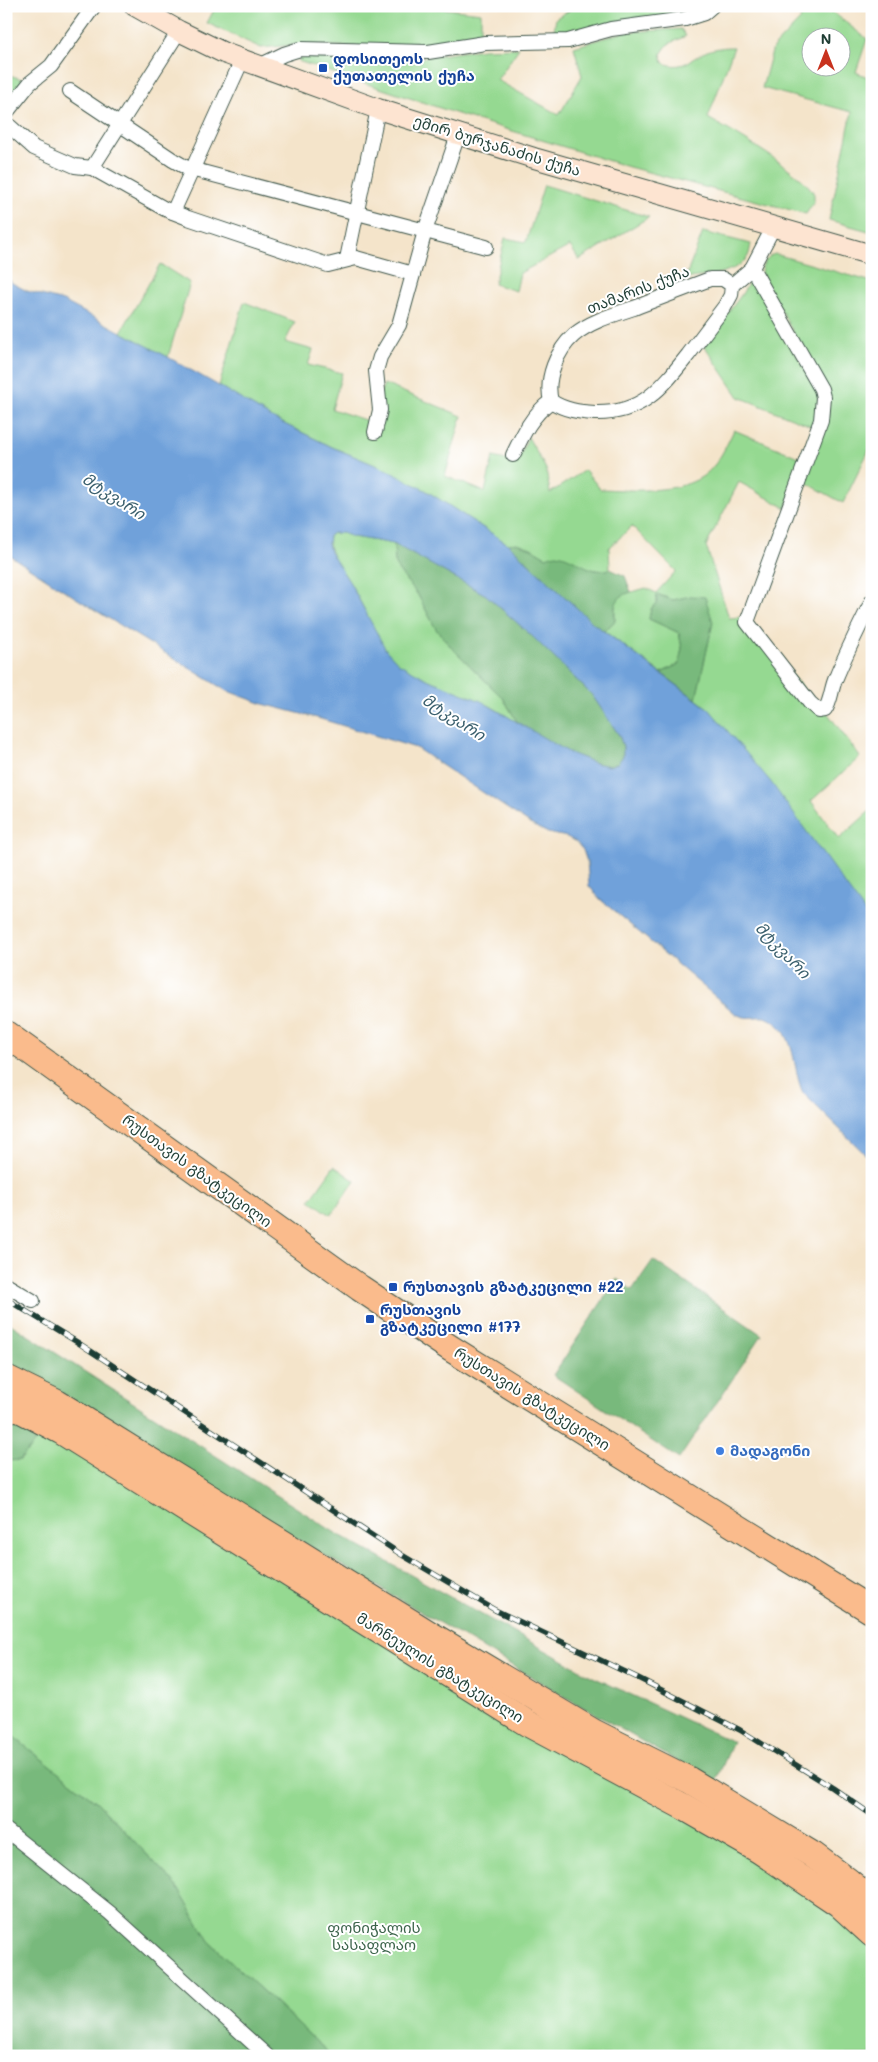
<svg xmlns="http://www.w3.org/2000/svg" width="878" height="2062" viewBox="0 0 878 2062" font-family="Mali,'Noto Sans Georgian',sans-serif">
  <style>
    .green { fill: #95d991; stroke: #5a8b62; fill-rule: evenodd }
    .forest { fill: #78b97b; stroke: #4c7b58 }
    .water { fill: #6fa1da; stroke: #476f87; fill-rule: evenodd }
    .lines { fill: none; stroke-linecap: round; stroke-linejoin: round }
    .street-casing { stroke: #3f564a; stroke-width: 16 }
    .secondary-casing { stroke: #3f564a; stroke-width: 22 }
    .highway-casing { stroke: #3f564a; stroke-width: 28 }
    .street { stroke: #fff; stroke-width: 14 }
    .secondary { stroke: #fde4d1; stroke-width: 20 }
    .highway { stroke: #fabb8c; stroke-width: 26 }
    .rail-casing { stroke: #1f3d34; stroke-width: 5.5 }
    .rail { stroke: #fff; stroke-width: 4; stroke-dasharray: 11; stroke-linecap: butt }
    .transit-dot { fill: #1a4fb4; stroke: #fff; stroke-width: 2 }
    .shop-dot { fill: #3f7fe0; stroke: #fff; stroke-width: 2 }
    .labels { text-anchor: middle; stroke-width: 4; stroke-linejoin: round; paint-order: stroke }
    .transit-label { font-size: 15px; font-weight: bold; fill: #164399; stroke: #fff; text-anchor: start }
    .street-label { font-size: 15px; fill: #1f3d34; stroke: #fff }
    .shop-label { font-size: 15px; font-weight: bold; fill: #366cbe; stroke: #fff; text-anchor: start }
    .park-label { font-size: 15px; fill: #3c644b; stroke: #fff }
    .water-label { font-size: 16px; font-style: italic; fill: #3b606e; stroke: #fff }
  </style>
  <rect width="100%" height="100%" fill="#fff"/>
  <filter id="ink" filterUnits="userSpaceOnUse"><feTurbulence type="fractalNoise" baseFrequency=".02" numOctaves="2"/><feDisplacementMap in="SourceGraphic" scale="10" xChannelSelector="R" yChannelSelector="G"/><feConvolveMatrix kernelMatrix="1 2 1 2 8 2 1 2 1" color-interpolation-filters="sRGB"/></filter>
  <filter id="wash" filterUnits="userSpaceOnUse"><feTurbulence type="fractalNoise" baseFrequency=".0096" numOctaves="4" result="noise"/><feDisplacementMap in="SourceGraphic" scale="20" xChannelSelector="R" yChannelSelector="G"/><feGaussianBlur stdDeviation="1.12" result="paint"/><feColorMatrix in="noise" values="0 0 0 0 0 0 0 0 0 0 0 0 0 0 0 0 0 1.4 0 .05"/><feComposite in="paint" operator="in"/></filter>
  <g filter="url(#wash)">
    <rect width="100%" height="100%" fill="#f4e4ca"/>
    <!-- green -->
    <g class="green">
      <polygon points="216,6 422,6 481,13 481,38 426,48 292,45 261,48 207,23"/>
      <polygon points="577,6 703,6 682,15 553,37 556,18"/>
      <path d="M790,6H825L867,39L856,72L872,79V232L829,220L852,112L762,88L773,48L801,19ZM810,38H840V68H810Z"/>
      <path d="M681,29L686,36L668,44L661,54L663,63C682,70 688,61 703,53C713,48 724,47 734,47L708,118C730,131 805,173 814,194C814,194 814,201 814,202L806,214L629,167L467,117L298,61L300,56L419,58L483,49L519,48L497,80L559,115L582,76L574,47L624,32Z"/>
      <polygon points="6,74 25,80 6,104"/>
      <polygon points="544,185 649,217 579,260 570,246 520,273 516,291 494,284 505,238 526,242"/>
      <path d="M703,232L751,244C750,247 750,252 748,256C738,274 703,276 685,279Z"/>
      <path d="M775,254L872,282V444L843,503L805,482L828,414L829,398L761,273C761,265 767,256 775,254Z"/>
      <polygon points="160,264 190,283 168,357 121,332"/>
      <polygon points="754,281 820,395 814,427 739,397 704,345 742,294 749,282"/>
      <path d="M244,302L295,322L285,342L313,350L308,365L342,373L332,409L368,421L384,384L462,416L445,476L485,492L493,457L510,461L521,454L528,437L546,469L550,493L585,470L600,489C630,490 684,495 708,472C720,461 727,444 734,430L803,459L786,508L739,482L706,546L729,618L740,617L751,634L829,715L860,757L811,801L839,839L872,809V922L709,709L696,699L713,622L691,596L673,600L657,594V602L651,609L649,619L679,633L682,648L679,664L661,673L604,631L615,621V604L621,595L646,588L656,593L676,571L632,526L609,548L610,569C587,577 569,550 546,557C532,551 524,542 508,544L425,490L387,470L332,447L272,418L219,386Z"/>
      <path d="M333,533H342L353,537L394,544L395,562L406,580L418,595L436,629L453,649L503,698L518,723C505,715 492,706 478,700C451,688 403,676 386,650C372,629 363,604 350,583C342,569 326,553 329,536Z"/>
      <polygon points="334,1166 355,1181 331,1215 310,1200"/>
      <polygon points="46,1429 784,1870 872,1943 872,2056 332,2056 209,1941 176,1885 98,1803 6,1731 6,1461 20,1460"/>
    </g>
    <!-- forest -->
    <g class="forest">
      <path d="M517,543L531,548L546,557C549,556 554,554 557,554C577,557 589,576 610,569L625,576L631,592C616,596 613,606 615,621L604,631L594,624L508,544Z"/>
      <polygon points="394,544 486,595 533,637 592,695 619,735 623,746 623,756 618,763 609,766 595,763 570,753 518,723 503,698 453,649 436,629 418,595 398,570 395,562"/>
      <polygon points="656,594 673,600 691,596 705,597 713,622 696,699 661,673 679,664 682,648 679,633 649,619 651,609 657,602"/>
      <polygon points="653,1260 762,1335 679,1459 553,1375 617,1279 632,1290"/>
      <polygon points="6,1321 334,1532 593,1677 733,1742 715,1783 579,1705 224,1496 102,1416 6,1363"/>
      <polygon points="6,1409 46,1429 20,1460 6,1461"/>
      <polygon points="6,1731 98,1803 176,1885 209,1941 332,2056 6,2056"/>
    </g>
    <!-- water -->
    <path class="water" d="M6,276L12,283L27,291L63,301L168,357L219,386L272,418L332,447L387,470L425,490L508,544L594,624L709,709L770,781L872,922V1161L803,1093C792,1069 797,1034 770,1019C759,1013 750,1022 736,1014L601,900L589,886L587,862L583,850L576,842L567,837L548,833L532,825L416,748L321,719L263,704L225,690L87,605L6,553ZM333,533H342L353,537L394,544L486,595L533,637L592,695L619,735L623,746V756L618,763L609,766L595,763L570,753L481,701L427,679L398,663L386,650L350,583L330,552L328,543L329,536Z"/>
  </g>
  <g filter="url(#ink)">
    <g class="lines">
      <defs>
        <g id="street">
          <polyline points="259,66 284,54 300,49 428,52 485,43 568,41 611,29 685,19 704,13 712,6"/>
          <polyline points="70,91 173,160 187,168 486,247"/>
          <polyline points="6,113 30,83 51,66 94,6"/>
          <polyline points="6,123 34,148 75,166 92,168 165,209 188,218 328,265 356,258 413,274"/>
          <polyline points="92,168 179,31"/>
          <polyline points="173,212 242,60"/>
          <polyline points="347,259 378,109"/>
          <path d="M752,268L821,389L823,397L821,420L747,622L810,703L819,711L825,710C831,701 831,690 835,680C846,653 859,627 872,601"/>
          <path d="M732,285L723,279H710C684,289 659,298 634,308C613,315 591,321 574,335C557,350 545,379 551,401C564,410 579,412 595,413C641,414 661,389 688,355C700,339 713,322 725,306L731,295L732,285L752,268L774,226"/>
          <polyline points="375,432 380,410 376,371 380,357 399,325 425,231 458,135"/>
          <path d="M513,455C523,434 532,415 551,401"/>
          <polyline points="6,1285 33,1301"/>
          <polyline points="6,1830 110,1913 267,2056"/>
        </g>
        <polyline id="secondary" points="135,6 179,31 224,53 378,109 534,158 872,255"/>
        <g id="highway">
          <polyline points="6,1034 360,1288 450,1348 872,1611"/>
          <polyline points="6,1378 57,1403 431,1635 593,1732 689,1780 813,1855 848,1881 872,1901"/>
          <polyline points="6,1402 61,1431 527,1723 684,1807 759,1850 838,1903 872,1934"/>
        </g>
      </defs>
      <!-- street casing -->
      <use href="#street" class="street-casing"/>
      <!-- secondary casing -->
      <use href="#secondary" class="secondary-casing"/>
      <!-- highway casing -->
      <use href="#highway" class="highway-casing"/>
      <!-- street -->
      <use href="#street" class="street"/>
      <!-- secondary -->
      <use href="#secondary" class="secondary"/>
      <!-- highway -->
      <use href="#highway" class="highway"/>
      <defs>
        <polyline id="rail" points="6,1299 77,1342 402,1555 495,1610 638,1678 740,1730 833,1788 872,1815"/>
      </defs>
      <!-- rail casing -->
      <use href="#rail" class="rail-casing"/>
      <!-- rail -->
      <use href="#rail" class="rail"/>
    </g>
  </g>
  <!-- markers -->
  <g class="transit-dot">
    <rect x="318" y="63" width="10" height="10" rx="2.5"/>
    <rect x="388" y="1282" width="10" height="10" rx="2.5"/>
    <rect x="365" y="1314" width="10" height="10" rx="2.5"/>
  </g>
  <circle class="shop-dot" cx="720" cy="1451" r="5"/>
  <g class="labels">
    <!-- transit labels -->
    <g class="transit-label">
      <text x="333" y="64">დოსითეოს<tspan x="333" dy="17">ქუთათელის ქუჩა</tspan></text>
      <text x="403" y="1292">რუსთავის გზატკეცილი #22</text>
      <text x="380" y="1315">რუსთავის<tspan x="380" dy="17">გზატკეცილი #177</tspan></text>
    </g>
    <!-- street labels -->
    <g class="street-label">
      <text transform="translate(497 146) rotate(17)" y="5">ემირ ბურჯანაძის ქუჩა</text>
      <text transform="translate(638 290) rotate(-21)" y="5">თამარის ქუჩა</text>
      <text transform="translate(197 1171) rotate(36)" y="5">რუსთავის გზატკეცილი</text>
      <text transform="translate(532 1399) rotate(32)" y="5">რუსთავის გზატკეცილი</text>
      <text transform="translate(440 1668) rotate(32)" y="5">მარნეულის გზატკეცილი</text>
    </g>
    <!-- shop labels -->
    <g class="shop-label">
      <text x="730" y="1456">მადაგონი</text>
    </g>
    <!-- park labels -->
    <g class="park-label">
      <text x="374" y="1933">ფონიჭალის<tspan x="374" dy="17">სასაფლაო</tspan></text>
    </g>
    <!-- water labels -->
    <g class="water-label">
      <text transform="translate(114 496) rotate(33)" y="6">მტკვარი</text>
      <text transform="translate(454 717) rotate(33)" y="6">მტკვარი</text>
      <text transform="translate(783 950) rotate(46)" y="6">მტკვარი</text>
    </g>
  </g>
  <!-- margin -->
  <rect width="878" height="2062" fill="none" stroke="#fff" stroke-width="25"/>
  <!-- north arrow -->
  <g transform="translate(826 52)"><circle r="24" fill="#ffffff" stroke="#a5b1ae"/>
  <path d="M0-4L9 19L0 12L-9 19Z" fill="#c8321e"/>
  <text y="-8" font-size="14" font-weight="bold" text-anchor="middle" fill="#1f3d34">N</text>
  </g>
</svg>
